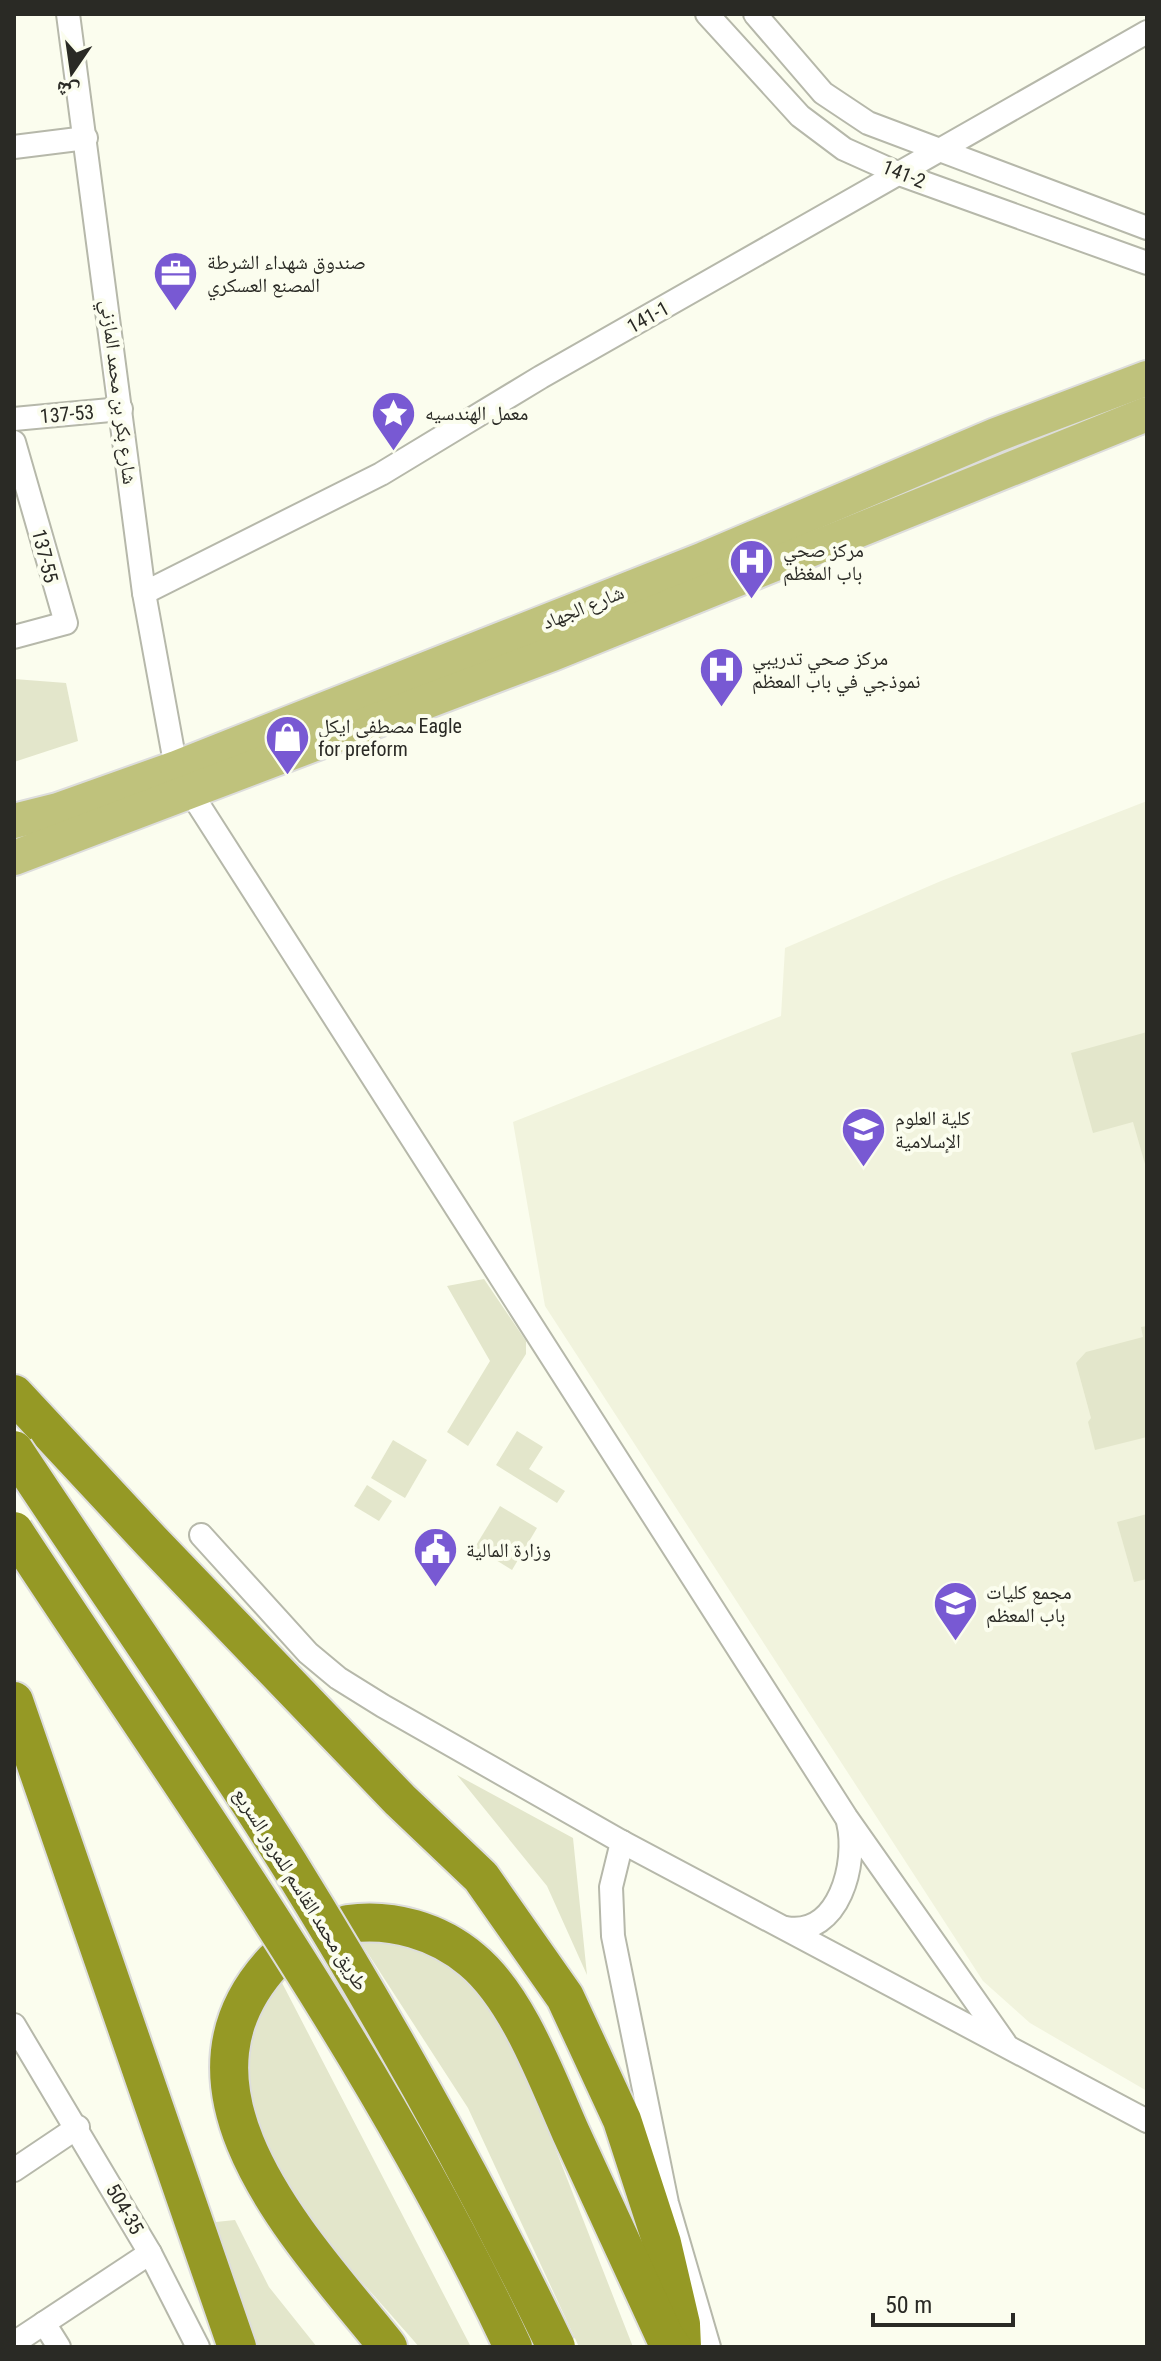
<svg xmlns="http://www.w3.org/2000/svg" width="1161" height="2361" viewBox="0 0 1161 2361" font-family="'Roboto Condensed','Noto Naskh Arabic',sans-serif">
  <style>
    .built { fill: #f1f3dd }
    .green { fill: #e3e6cb }
    .lines { fill: none; stroke-linecap: round; stroke-linejoin: round }
    .street-casing { stroke: #b6b8aa; stroke-width: 26 }
    .primary-casing { stroke: #dddddc; stroke-width: 38 }
    .highway-casing { stroke: #dddddc; stroke-width: 42 }
    .street { stroke: #fff; stroke-width: 22 }
    .primary { stroke: #bfc27c; stroke-width: 34 }
    .highway { stroke: #959925; stroke-width: 38 }
    .highway-bridge-casing { stroke: #dddddc; stroke-width: 42; stroke-linecap: butt }
    .highway-bridge { stroke: #959925; stroke-width: 38 }
    .labels { text-anchor: middle; stroke-width: 8; stroke-linejoin: round; paint-order: stroke }
    .street-label { font-size: 20px; fill: #2a2a25; stroke: #fbfdee }
    .poi-label { font-size: 20px; fill: #2a2a25; stroke: #fbfdee; text-anchor: start }
  </style>
  <rect width="100%" height="100%" fill="#fbfdee"/>
  <!-- built -->
  <polygon class="built" points="1147,801 1147,2091 1030,2023 983,1981 545,1306 513,1122 781,1016 785,948 941,881"/>
  <!-- green -->
  <g class="green">
    <polygon points="14,679 66,683 78,741 14,762"/>
    <polygon points="1147,1032 1147,1171 1133,1122 1093,1133 1071,1053"/>
    <polygon points="484,1279 526,1341 526,1354 468,1446 447,1432 490,1361 447,1286"/>
    <polygon points="1147,1326 1147,1437 1095,1450 1088,1422 1091,1418 1076,1363 1086,1352 1143,1337 1141,1327"/>
    <polygon points="517,1431 543,1447 529,1469 565,1491 557,1503 496,1465"/>
    <polygon points="393,1440 427,1460 405,1498 371,1478"/>
    <polygon points="367,1485 392,1501 379,1521 354,1506"/>
    <polygon points="500,1506 537,1528 512,1570 475,1547"/>
    <polygon points="1147,1514 1147,1579 1134,1582 1117,1522"/>
    <polygon points="457,1775 573,1838 587,1975 547,1886"/>
    <polygon points="356,1935 398,1940 443,1957 483,1993 523,2066 633,2347 579,2347 468,2108"/>
    <path d="M280,1979L471,2347H419C355,2271 245,2169 247,2064C248,2034 266,2005 280,1979Z"/>
    <polygon points="235,2220 269,2287 317,2347 253,2347 206,2223"/>
  </g>
  <g class="lines">
    <defs>
      <g id="street">
        <polyline points="68,14 144,593 176,768"/>
        <polyline points="707,14 800,116 844,149 902,175 1147,263"/>
        <polyline points="755,14 823,93 868,123 1147,228"/>
        <polyline points="14,147 86,138"/>
        <polyline points="14,419 121,409"/>
        <polyline points="14,442 66,623 14,637"/>
        <polyline points="144,593 381,474 541,377 1147,32"/>
        <polyline points="191,793 846,1817 1005,2043"/>
        <polyline points="201,1535 308,1653 338,1678 383,1706 622,1842 1147,2121"/>
        <polyline points="622,1842 611,1887 613,1936 667,2203 709,2347"/>
        <path d="M786,1928C839,1937 858,1863 848,1822"/>
        <polyline points="14,2025 150,2253 14,2343"/>
        <polyline points="14,2170 78,2127"/>
        <polyline points="150,2253 198,2347"/>
        <polyline points="44,2323 59,2347"/>
      </g>
      <g id="primary">
        <polyline points="14,821 58,810 176,768 704,559 996,435 1147,378"/>
        <polyline points="14,858 552,654 1147,414"/>
      </g>
      <g id="highway">
        <polyline points="14,1394 151,1541 400,1800 481,1877 565,1997 622,2120 662,2243 681,2324 682,2347"/>
        <polyline points="14,1701 237,2347"/>
        <path d="M348,1924C392,1918 438,1931 472,1960C518,1998 547,2079 571,2133C602,2201 634,2269 665,2337L672,2347"/>
        <path d="M274,1961C153,2091 306,2244 388,2347"/>
      </g>
    </defs>
    <!-- street casing -->
    <use href="#street" class="street-casing"/>
    <!-- primary casing -->
    <use href="#primary" class="primary-casing"/>
    <!-- highway casing -->
    <use href="#highway" class="highway-casing"/>
    <!-- street -->
    <use href="#street" class="street"/>
    <!-- primary -->
    <use href="#primary" class="primary"/>
    <!-- highway -->
    <use href="#highway" class="highway"/>
    <defs>
      <g id="highway-bridge">
        <path d="M14,1450C105,1588 201,1724 289,1864C386,2021 476,2181 556,2347"/>
        <path d="M14,1531C189,1798 377,2057 513,2347"/>
      </g>
    </defs>
    <!-- highway-bridge casing -->
    <use href="#highway-bridge" class="highway-bridge-casing"/>
    <!-- highway-bridge -->
    <use href="#highway-bridge" class="highway-bridge"/>
  </g>
  <!-- icons -->
  <defs>
    <symbol id="office-pin" viewBox="-11 -11 22 30"><path d="M0 17L-7.5 6A9.5 9.5 0 1 1 7.5 6Z" fill="#7859d3" stroke="#fbfdee"/><path d="M-6-3h4V-5.5h4V-3h4V5H-6ZM-1-4.5V-3h2v-1.5ZM-6 0V1H6V0Z" fill="#fff"/></symbol>
    <symbol id="sight-pin" viewBox="-11 -11 22 30"><path d="M0 17L-7.5 6A9.5 9.5 0 1 1 7.5 6Z" fill="#7859d3" stroke="#fbfdee"/><path d="M0-6L1.8-2.2L6-1.7L2.9 1.2L3.7 5.4L0 3.3L-3.7 5.4L-2.9 1.2L-6-1.7L-1.8-2.2Z" fill="#fff"/></symbol>
    <symbol id="hospital-pin" viewBox="-11 -11 22 30"><path d="M0 17L-7.5 6A9.5 9.5 0 1 1 7.5 6Z" fill="#7859d3" stroke="#fbfdee"/><path d="M-5-5h3v3.5h4V-5h3V5h-3V1.5h-4V5h-3Z" fill="#fff"/></symbol>
    <symbol id="shop-pin" viewBox="-11 -11 22 30"><path d="M0 17L-7.5 6A9.5 9.5 0 1 1 7.5 6Z" fill="#7859d3" stroke="#fbfdee"/><path d="M-5-2.5h2.3a2.7 3.5 0 0 1 5.4 0H5L5.5 6h-11ZM-1.5-2.5h3a1.5 2.3 0 0 0-3 0Z" fill="#fff"/></symbol>
    <symbol id="school-pin" viewBox="-11 -11 22 30"><path d="M0 17L-7.5 6A9.5 9.5 0 1 1 7.5 6Z" fill="#7859d3" stroke="#fbfdee"/><path d="M0-5L7-2L0 1L-7-2ZM-4 1L0 2.5L4 1V4Q0 6-4 4Z" fill="#fff"/></symbol>
    <symbol id="civic-pin" viewBox="-11 -11 22 30"><path d="M0 17L-7.5 6A9.5 9.5 0 1 1 7.5 6Z" fill="#7859d3" stroke="#fbfdee"/><path d="M-.6-6.5H3V-4.5H.6V-3L4-1V1h2V6H-6V1h2V-1L-.6-3ZM-1.2 2.5V6h2.4V2.5Z" fill="#fff"/></symbol>
    <symbol id="university-pin" viewBox="-11 -11 22 30"><path d="M0 17L-7.5 6A9.5 9.5 0 1 1 7.5 6Z" fill="#7859d3" stroke="#fbfdee"/><path d="M0-5L7-2L0 1L-7-2ZM-4 1L0 2.5L4 1V4Q0 6-4 4Z" fill="#fff"/></symbol>
  </defs>
  <g fill-rule="evenodd">
    <use href="#office-pin" x="150" y="248" width="51" height="69"/>
    <use href="#sight-pin" x="368" y="388" width="51" height="69"/>
    <use href="#hospital-pin" x="726" y="536" width="51" height="69"/>
    <use href="#hospital-pin" x="696" y="644" width="51" height="69"/>
    <use href="#shop-pin" x="262" y="712" width="51" height="69"/>
    <use href="#school-pin" x="838" y="1104" width="51" height="69"/>
    <use href="#civic-pin" x="410" y="1524" width="51" height="69"/>
    <use href="#university-pin" x="930" y="1578" width="51" height="69"/>
  </g>
  <g class="labels">
    <!-- street labels -->
    <g class="street-label">
      <text transform="translate(904 174) rotate(22)" y="7">141-2</text>
      <text transform="translate(648 317) rotate(-29)" y="7">141-1</text>
      <text transform="translate(119 392) rotate(83)" y="7">شارع بكر بن محمد المازني</text>
      <text transform="translate(67 414) rotate(-5)" y="7">137-53</text>
      <text transform="translate(45 556) rotate(76)" y="7">137-55</text>
      <text transform="translate(583 607) rotate(-22)" y="7">شارع الجهاد</text>
      <text transform="translate(301 1889) rotate(58)" y="7">طريق محمد القاسم للمرور السريع</text>
      <text transform="translate(125 2209) rotate(60)" y="7">504-35</text>
    </g>
    <!-- poi labels -->
    <g class="poi-label">
      <text x="207" y="269">صندوق شهداء الشرطة<tspan x="207" dy="23">المصنع العسكري</tspan></text>
      <text x="425" y="420">معمل الهندسيه</text>
      <text x="783" y="557">مركز صحي<tspan x="783" dy="23">باب المغظم</tspan></text>
      <text x="752" y="665">مركز صحي تدريبي<tspan x="752" dy="23">نموذجي في باب المعظم</tspan></text>
      <text x="318" y="733">مصطفى ايكل Eagle<tspan x="318" dy="23">for preform</tspan></text>
      <text x="895" y="1125">كلية العلوم<tspan x="895" dy="23">الإسلامية</tspan></text>
      <text x="466" y="1557">وزارة المالية</text>
      <text x="986" y="1599">مجمع كليات<tspan x="986" dy="23">باب المعظم</tspan></text>
    </g>
  </g>
  <!-- border -->
  <rect width="1161" height="2361" fill="none" stroke="#2a2a25" stroke-width="32"/>
  <!-- north arrow -->
  <g transform="translate(72 72) rotate(193)" stroke="#fbfdee" stroke-width="6" paint-order="stroke">
  <path d="M0-6L14 30L0 20L-14 30Z" fill="#2a2a25"/>
  <text y="-12" font-size="22" font-weight="bold" text-anchor="middle" fill="#2a2a25">ش</text>
  </g>
  <!-- scale -->
  <path d="M873 2313v12h140v-12" fill="none" stroke="#2a2a25" stroke-width="4"/>
  <text x="885" y="2313" font-size="24" fill="#2a2a25" stroke="#fbfdee" stroke-width="6" paint-order="stroke">50 m</text>
</svg>
